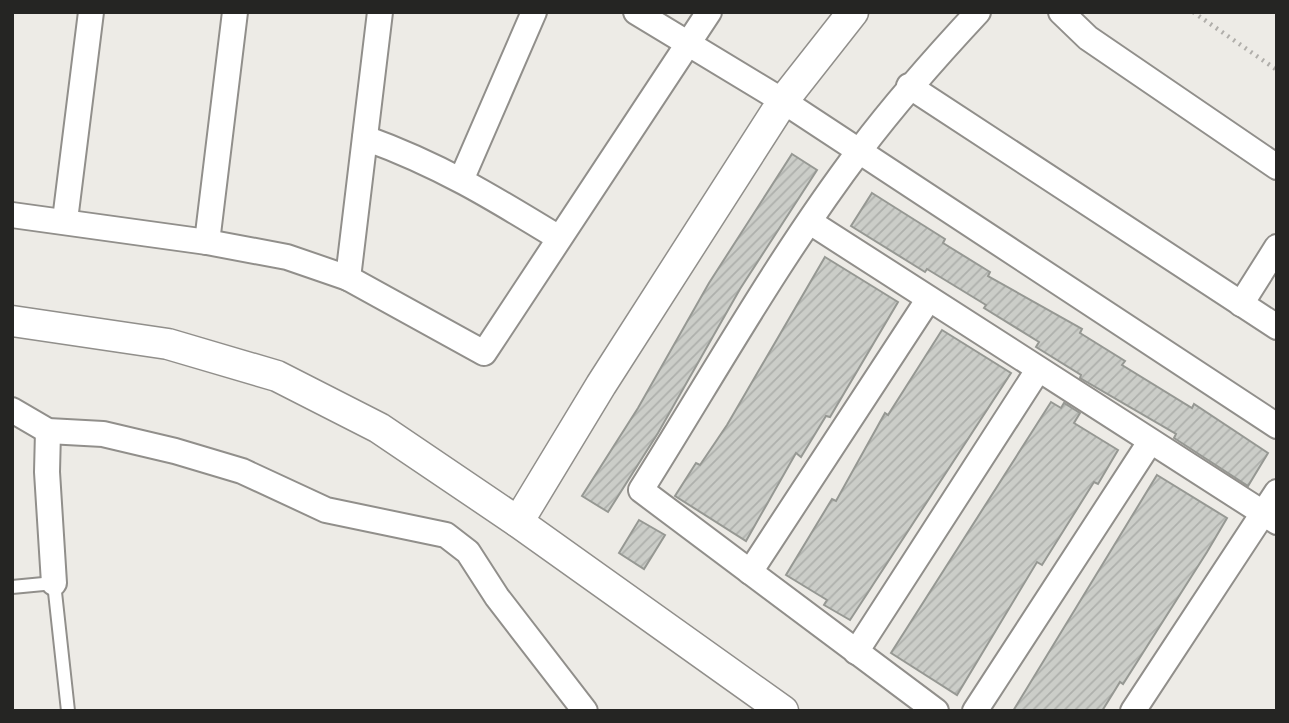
<svg xmlns="http://www.w3.org/2000/svg" width="1289" height="723" viewBox="0 0 1289 723" font-family="'Sofia Sans Condensed',sans-serif">
  <style>
    .building { fill: url(#building-hatch); stroke: #969893; stroke-width: 2 }
    .lines { fill: none; stroke-linecap: round; stroke-linejoin: round }
    .service-casing { stroke: #918f8b; stroke-width: 16 }
    .minor-casing { stroke: #918f8b; stroke-width: 28 }
    .tertiary-casing { stroke: #918f8b; stroke-width: 33 }
    .path { stroke: #b0aeaa; stroke-width: 4.5; stroke-dasharray: 2 5; stroke-linecap: butt }
    .service { stroke: #fff; stroke-width: 12 }
    .minor { stroke: #fff; stroke-width: 24 }
    .tertiary { stroke: #fff; stroke-width: 30 }
  </style>
  <defs>
    <pattern id="building-hatch" width="6" height="6" patternUnits="userSpaceOnUse" patternTransform="scale(1.75)"><rect width="6" height="6" fill="#cbcdc8"/><path d="M-1 1l2-2M0 6l6-6M5 7l2-2" fill="none" stroke="#aeb0ac"/></pattern>
  </defs>
  <rect width="100%" height="100%" fill="#edebe6"/>
  <!-- building -->
  <g class="building">
    <polygon points="792,154 817,170 740,289 658,433 608,512 582,496 638,408 709,283"/>
    <polygon points="872,193 945,239 943,243 990,272 988,276 1082,329 1080,333 1125,361 1122,365 1192,408 1194,404 1268,453 1248,486 1174,438 1176,434 1080,378 1081,375 1036,347 1039,342 984,308 986,305 927,269 925,272 851,226"/>
    <polygon points="825,257 898,302 830,417 826,416 801,457 796,453 746,541 675,496 696,463 700,465 727,425"/>
    <polygon points="942,330 1011,373 850,620 824,605 827,600 786,575 832,499 836,501 885,413 888,415"/>
    <polygon points="1051,402 1061,408 1064,403 1080,413 1074,423 1118,450 1098,484 1094,482 1042,565 1037,562 957,695 891,653"/>
    <polygon points="1157,475 1227,518 1207,552 1123,684 1120,682 1102,711 1013,711"/>
    <polygon points="639,520 665,535 644,569 619,553"/>
  </g>
  <g class="lines">
    <defs>
      <polyline id="service" points="12,587 54,583 68,711"/>
      <g id="minor">
        <polyline points="636,12 783,101 1277,426"/>
        <polyline points="1061,12 1088,38 1277,167"/>
        <polyline points="909,86 1277,327"/>
        <path d="M365,138C440,165 492,197 559,238"/>
        <polyline points="462,178 534,12"/>
        <polyline points="12,215 207,242 287,257 348,278 484,353 709,12"/>
        <polyline points="65,220 91,12"/>
        <polyline points="810,222 1277,522"/>
        <polyline points="207,242 235,12"/>
        <polyline points="348,278 380,12"/>
        <polyline points="1241,304 1277,247"/>
        <polyline points="12,410 48,431 103,434 175,451 242,471 326,510 446,535 468,552 497,597 585,711"/>
        <polyline points="48,431 47,472 54,583"/>
        <polyline points="750,572 928,300"/>
        <polyline points="856,652 1038,370"/>
        <path d="M936,711L641,490C712,377 779,257 860,150C897,101 936,57 978,12"/>
        <polyline points="975,711 1150,442"/>
        <polyline points="1133,711 1277,492"/>
      </g>
      <g id="tertiary">
        <polyline points="12,321 168,344 277,376 379,428 518,522 783,711"/>
        <polyline points="518,522 601,385 783,101 853,12"/>
      </g>
    </defs>
    <!-- service casing -->
    <use href="#service" class="service-casing"/>
    <!-- minor casing -->
    <use href="#minor" class="minor-casing"/>
    <!-- tertiary casing -->
    <use href="#tertiary" class="tertiary-casing"/>
    <!-- path -->
    <polyline class="path" points="1193,12 1277,70"/>
    <!-- service -->
    <use href="#service" class="service"/>
    <!-- minor -->
    <use href="#minor" class="minor"/>
    <!-- tertiary -->
    <use href="#tertiary" class="tertiary"/>
  </g>
  <!-- border -->
  <rect width="1289" height="723" fill="none" stroke="#252523" stroke-width="28"/>
</svg>
